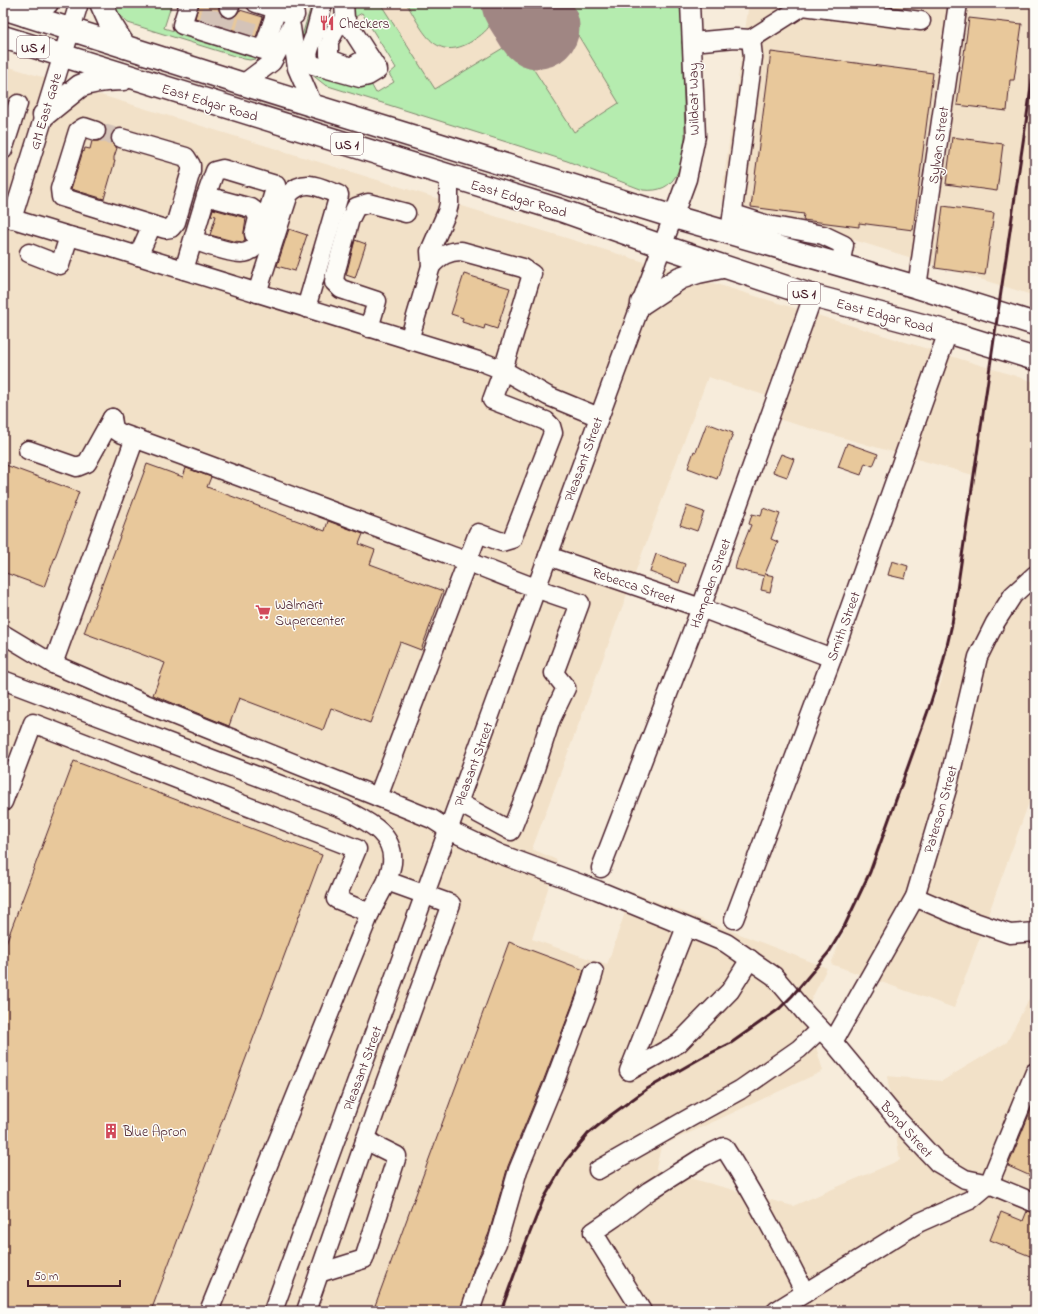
<svg xmlns="http://www.w3.org/2000/svg" width="1038" height="1314" viewBox="0 0 1038 1314" font-family="'Indie Flower',sans-serif">
  <style>
    .built { fill: #f2e1c8 }
    .green { fill: #b5ecaf; stroke: #80866d }
    .lines { fill: none; stroke-linecap: round; stroke-linejoin: round }
    .taxiway { stroke: #a08683; stroke-width: 33 }
    .runway { stroke: #a08683; stroke-width: 83 }
    .building { fill: #e8c89b; stroke: #4a1f2b }
    .minor-tunnel { stroke: #d4c3b8; stroke-width: 18; stroke-dasharray: 18 9; stroke-linecap: butt }
    .minor-casing { stroke: #4a1f2b; stroke-width: 21 }
    .highway-casing { stroke: #4a1f2b; stroke-width: 25 }
    .minor { stroke: #fdfcf7; stroke-width: 18 }
    .highway { stroke: #fdfcf7; stroke-width: 22 }
    .rail { stroke: #4a1f2b; stroke-width: 3 }
    .labels { text-anchor: middle; stroke-width: 3; stroke-linejoin: round; paint-order: stroke }
    .shield { fill: #fdfcf7; stroke: #806168; stroke-width: 1 }
    .shield-label { font-size: 13px; font-weight: bold; fill: #4a1f2b }
    .poi-label { font-size: 14px; fill: #4a1f2b; stroke: #fdfcf7; text-anchor: start }
    .street-label { font-size: 14px; fill: #4a1f2b; stroke: #fdfcf7 }
  </style>
  <rect width="100%" height="100%" fill="#f7ecdb"/>
  <filter id="ink" filterUnits="userSpaceOnUse"><feTurbulence type="fractalNoise" baseFrequency=".025" numOctaves="2"/><feDisplacementMap in="SourceGraphic" scale="8" xChannelSelector="R" yChannelSelector="G"/><feConvolveMatrix kernelMatrix="1 2 1 2 8 2 1 2 1" color-interpolation-filters="sRGB"/></filter>
  <g filter="url(#ink)">
    <!-- built -->
    <g class="built">
      <polygon points="359,3 675,3 669,162 428,110"/>
      <polygon points="749,3 1035,3 1035,296 721,199"/>
      <polygon points="3,65 1035,382 1035,786 954,1008 831,964 942,680 973,475 760,414 767,396 708,377 532,849 557,860 532,939 607,965 632,892 827,968 807,1008 807,1015 823,1071 661,1146 656,1169 793,1206 900,1160 887,1076 942,1081 1007,1042 1035,987 1035,1311 3,1311"/>
    </g>
    <!-- green -->
    <g class="green">
      <polygon points="106,3 172,3 164,28 253,55 281,20 283,23 275,48 262,61 260,58 250,60 244,59 128,23"/>
      <path d="M312,3H320L304,53L371,84L376,93L394,82L389,74L396,68L362,13L352,19V3H380L435,89L513,42H516L574,132L619,103L570,22L571,8L574,3H681L685,137C682,165 678,194 643,190L567,161L325,85L311,74L308,76L300,42Z"/>
      <path d="M406,3H484L491,16V23C487,32 477,38 469,43C433,62 422,28 406,3Z"/>
    </g>
    <g class="lines">
      <!-- taxiway -->
      <polyline class="taxiway" points="532,16 553,3"/>
      <!-- runway -->
      <polyline class="runway" points="523,3 538,27"/>
    </g>
    <!-- building -->
    <g class="building">
      <polygon points="199,3 219,4 219,10 221,15 225,18 230,18 235,16 240,10 263,17 256,37 195,18"/>
      <polygon points="969,18 1022,24 1014,80 1010,80 1007,111 957,105"/>
      <polygon points="771,52 933,73 913,230 859,223 859,227 803,220 804,214 751,207"/>
      <polygon points="105,126 116,129 111,135 111,140 113,145 117,148 114,157 114,161 115,161 104,199 71,189 83,151 84,152 85,148 90,149 92,141 98,141 103,139 106,134"/>
      <polygon points="952,137 1003,144 997,191 946,184"/>
      <polygon points="943,206 994,213 985,275 935,268"/>
      <polygon points="213,209 246,218 244,232 245,242 233,241 210,235 216,216 211,215"/>
      <polygon points="289,229 307,235 295,271 277,266"/>
      <polygon points="355,240 366,244 355,278 346,275"/>
      <polygon points="464,274 510,288 497,329 485,325 484,329 462,322 463,318 451,314"/>
      <polygon points="707,423 733,433 717,479 688,468 694,451 696,452"/>
      <polygon points="847,443 878,454 873,466 865,463 861,475 838,467"/>
      <polygon points="781,454 794,459 787,477 773,472"/>
      <polygon points="3,464 79,492 44,587 3,572"/>
      <polygon points="147,464 183,477 186,468 211,477 207,487 325,531 328,521 363,534 359,544 375,550 370,564 443,591 421,650 400,642 370,723 331,708 323,730 239,698 229,726 153,695 165,663 84,633"/>
      <polygon points="687,506 704,512 697,531 680,525"/>
      <polygon points="763,508 780,514 771,539 778,542 765,574 774,576 770,592 761,590 764,576 735,569 738,557 751,525 749,524 752,514 761,516"/>
      <polygon points="656,554 685,564 679,583 650,572"/>
      <polygon points="892,561 908,566 905,579 888,575"/>
      <polygon points="74,761 322,855 151,1311 3,1311 3,951"/>
      <polygon points="509,942 584,970 576,995 544,1079 508,1166 489,1233 474,1267 460,1311 373,1311"/>
      <polygon points="1035,1100 1035,1178 1008,1166"/>
      <polygon points="1027,1211 1035,1213 1035,1258 990,1240 1001,1212 1023,1221"/>
    </g>
    <g class="lines">
      <!-- minor-tunnel -->
      <g class="minor-tunnel">
        <polyline points="206,26 213,3"/>
        <polyline points="222,31 229,8"/>
        <polyline points="243,38 250,14"/>
        <polyline points="96,131 121,138"/>
      </g>
      <defs>
        <g id="minor">
          <polyline points="189,3 182,25 263,50 279,3"/>
          <polyline points="256,3 295,15"/>
          <polyline points="229,8 231,3"/>
          <polyline points="315,33 323,3"/>
          <polyline points="331,38 336,29 345,19"/>
          <path d="M313,39C309,50 305,57 313,65L360,78L368,76L378,70L345,19L344,3"/>
          <polyline points="692,42 735,38 751,39 803,6 921,21"/>
          <polyline points="329,45 329,55 332,60 348,66 353,66 369,56"/>
          <polyline points="243,84 272,62 291,27 297,68 313,105"/>
          <polyline points="96,131 84,127 78,131 60,189 61,197 165,229 171,228 176,222 191,171 191,165 186,157 121,138"/>
          <polyline points="3,150 18,104"/>
          <polyline points="206,196 251,208 255,211 258,218 254,234"/>
          <polyline points="734,214 768,225 823,235 844,245 840,265"/>
          <polyline points="3,216 69,236 106,246 485,363 503,370 548,396 599,417"/>
          <polyline points="12,219 79,3"/>
          <polyline points="730,233 753,57 751,39"/>
          <polyline points="29,253 60,265 69,236"/>
          <polyline points="138,256 152,225"/>
          <path d="M431,266C440,256 448,251 461,251L523,268L532,274L503,370L492,400L546,421L551,426L553,433L512,539L502,542L478,533L378,797L432,819L449,830L500,854L597,890L726,943L774,976L807,1015L833,1042L897,1119L938,1163L965,1179L989,1184L1035,1203"/>
          <path d="M184,270L206,196L215,171L223,169L276,185L259,242C255,248 249,253 241,253C231,253 204,244 193,240"/>
          <polyline points="917,287 958,3"/>
          <path d="M257,293L289,194C305,177 321,188 339,195L306,308"/>
          <polyline points="369,328 377,301 341,289 334,282 335,274 350,219 356,207 368,203 406,213"/>
          <polyline points="409,340 431,266 430,251 447,212 449,204 449,176"/>
          <path d="M112,418L114,429L120,433C230,472 338,514 447,554C492,570 535,590 580,603L554,673L566,688L551,719L532,778L511,831L459,803"/>
          <polyline points="28,450 77,467 87,463 112,418"/>
          <polyline points="548,556 701,608 832,658"/>
          <polyline points="3,634 53,664 146,704 378,797"/>
          <polyline points="53,664 135,438"/>
          <path d="M3,680L344,809C366,821 395,833 392,863C391,869 389,875 387,881"/>
          <polyline points="3,802 33,723 357,849 336,899 370,913 209,1311"/>
          <polyline points="601,868 701,608 813,296"/>
          <polyline points="915,897 966,919 1010,934 1035,932"/>
          <polyline points="734,919 832,658 948,332"/>
          <polyline points="686,927 629,1071 679,1043 730,991 750,959"/>
          <polyline points="833,1042 915,897 947,789 978,657 995,623 1013,595 1035,575"/>
          <polyline points="598,1170 691,1117 740,1090 799,1049 820,1029"/>
          <polyline points="319,1273 364,1259 397,1156 365,1140"/>
          <polyline points="273,1311 548,556 687,179 696,136 690,3"/>
          <polyline points="306,1311 383,1089 451,904 387,881 370,913"/>
          <polyline points="470,1311 484,1270 497,1243 518,1170 554,1083 586,998 594,972"/>
          <path d="M642,1311L593,1232L615,1217L649,1191L703,1157L724,1147C754,1194 780,1243 805,1293"/>
          <polyline points="776,1311 918,1223 970,1200 989,1184 1035,1072"/>
        </g>
        <g id="highway">
          <polyline points="101,3 110,23 125,47"/>
          <polyline points="3,8 243,84 674,217 917,287 1035,324"/>
          <polyline points="25,15 47,3"/>
          <polyline points="3,37 560,210 662,246 813,296 948,332 1035,359"/>
          <path d="M44,115L80,86C94,80 108,80 123,79"/>
          <polyline points="642,303 680,278 698,272 722,267"/>
        </g>
      </defs>
      <!-- minor casing -->
      <use href="#minor" class="minor-casing"/>
      <!-- highway casing -->
      <use href="#highway" class="highway-casing"/>
      <!-- minor -->
      <use href="#minor" class="minor"/>
      <!-- highway -->
      <use href="#highway" class="highway"/>
      <!-- rail -->
      <polyline class="rail" points="501,1311 525,1245 543,1200 565,1162 588,1134 611,1115 647,1089 701,1058 731,1043 779,1009 792,996 829,952 844,927 870,872 929,708 942,667 952,624 1035,61"/>
    </g>
  </g>
  <!-- icons -->
  <defs>
    <symbol id="restaurant-bare" viewBox="-9 -9 18 18"><path d="M-5-6h1v4h1v-4h1v4h1v-4h1v5L-1.5 .5V6h-2V.5L-5-1ZM5-6V6H3V1.5H1.5Q1.5-4 5-6Z" fill="#d1495b" stroke="#fdfcf7" stroke-width="2.5" paint-order="stroke"/></symbol>
    <symbol id="supermarket-bare" viewBox="-9 -9 18 18"><path d="M-6-5.5h2.5l.6 2H6L4.5 2H-2.5L-4.4-4H-6ZM-1.5 3.2a1.3 1.3 0 1 0 .1 0ZM3 3.2a1.3 1.3 0 1 0 .1 0Z" fill="#d1495b" stroke="#fdfcf7" stroke-width="2.5" paint-order="stroke"/></symbol>
    <symbol id="building-bare" viewBox="-9 -9 18 18"><path d="M-4-6H4V6H1V3H-1V6H-4ZM-2.5-4.3h1.7v1.8h-1.7ZM.8-4.3h1.7v1.8H.8ZM-2.5-1h1.7V.8h-1.7ZM.8-1h1.7V.8H.8Z" fill="#d1495b" stroke="#fdfcf7" stroke-width="2.5" paint-order="stroke"/></symbol>
  </defs>
  <g fill-rule="evenodd">
    <use href="#restaurant-bare" x="316" y="12" width="22" height="22"/>
    <use href="#supermarket-bare" x="252" y="601" width="22" height="22"/>
    <use href="#building-bare" x="100" y="1120" width="22" height="22"/>
  </g>
  <g class="labels">
    <!-- shield labels -->
    <g class="shield">
      <rect x="17" y="36" width="32" height="22" rx="3"/>
      <rect x="331" y="133" width="32" height="22" rx="3"/>
      <rect x="788" y="282" width="32" height="22" rx="3"/>
    </g>
    <g class="shield-label">
      <text x="33" y="52">US 1</text>
      <text x="347" y="149">US 1</text>
      <text x="804" y="298">US 1</text>
    </g>
    <!-- poi labels -->
    <g class="poi-label">
      <text x="339" y="28">Checkers</text>
      <text x="275" y="609">Walmart<tspan x="275" dy="16">Supercenter</tspan></text>
      <text x="123" y="1136">Blue Apron</text>
    </g>
    <!-- street labels -->
    <g class="street-label">
      <text transform="translate(693 99) rotate(-91)" y="5">Wildcat Way</text>
      <text transform="translate(210 102) rotate(17)" y="5">East Edgar Road</text>
      <text transform="translate(45 111) rotate(-73)" y="5">GM East Gate</text>
      <text transform="translate(938 145) rotate(-82)" y="5">Sylvan Street</text>
      <text transform="translate(519 198) rotate(17)" y="5">East Edgar Road</text>
      <text transform="translate(885 315) rotate(15)" y="5">East Edgar Road</text>
      <text transform="translate(583 459) rotate(-70)" y="5">Pleasant Street</text>
      <text transform="translate(710 583) rotate(-70)" y="5">Hampden Street</text>
      <text transform="translate(634 585) rotate(19)" y="5">Rebecca Street</text>
      <text transform="translate(843 626) rotate(-70)" y="5">Smith Street</text>
      <text transform="translate(473 764) rotate(-70)" y="5">Pleasant Street</text>
      <text transform="translate(940 809) rotate(-74)" y="5">Paterson Street</text>
      <text transform="translate(362 1068) rotate(-70)" y="5">Pleasant Street</text>
      <text transform="translate(907 1129) rotate(48)" y="5">Bond Street</text>
    </g>
  </g>
  <!-- margin -->
  <rect width="1038" height="1314" fill="none" stroke="#fdfcf7" stroke-width="16"/>
  <rect x="8" y="8" width="1022" height="1298" fill="none" stroke="#4a1f2b" stroke-width="1.5" filter="url(#ink)"/>
  <!-- scale -->
  <path d="M28 1280v6h92v-6" fill="none" stroke="#4a1f2b" stroke-width="2"/>
  <text x="34" y="1280" font-size="12" fill="#4a1f2b" stroke="#fdfcf7" stroke-width="3" paint-order="stroke">50 m</text>
</svg>
